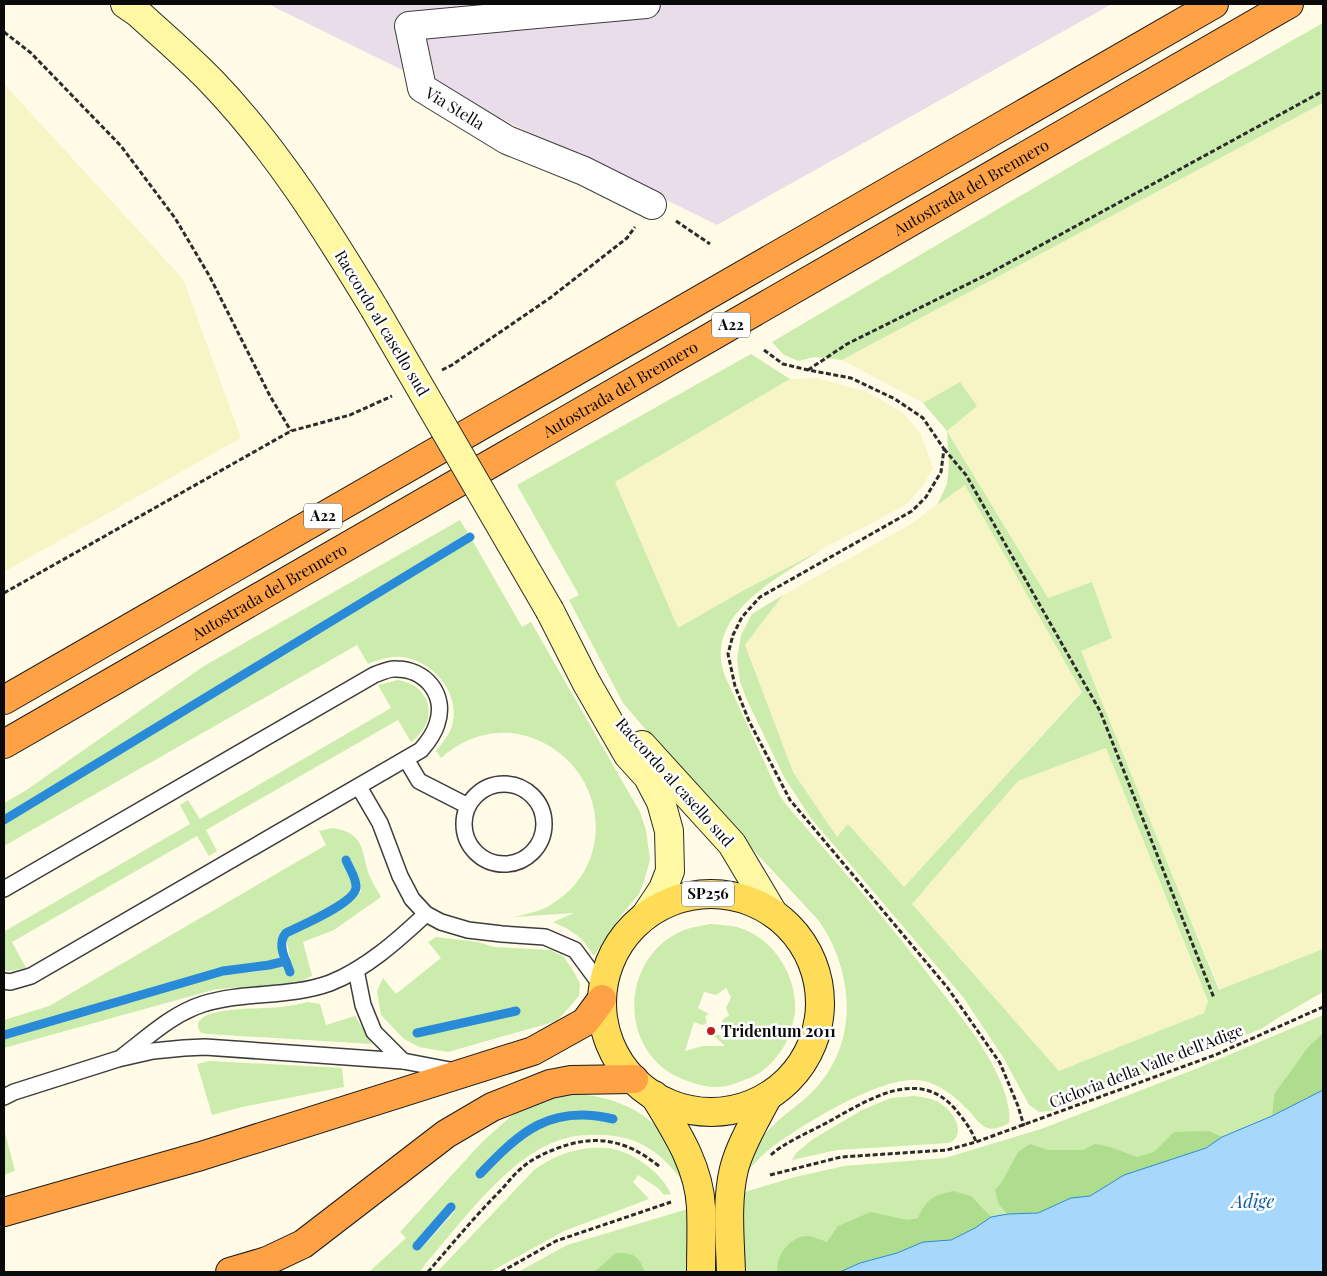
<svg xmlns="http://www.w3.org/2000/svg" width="1327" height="1276" viewBox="0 0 1327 1276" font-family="'Playfair Display',serif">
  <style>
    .industrial { fill: #e9ddea }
    .farmland { fill: #f7f4c5 }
    .green { fill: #ccecae; fill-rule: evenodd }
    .forest { fill: #aedd8d }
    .water { fill: #a7d8fb; stroke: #298bd7 }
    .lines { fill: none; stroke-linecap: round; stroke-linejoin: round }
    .stream { stroke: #298bd7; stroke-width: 9 }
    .service-casing { stroke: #3d3d3d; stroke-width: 18 }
    .minor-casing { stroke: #3d3d3d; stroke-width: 30 }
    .secondary-casing { stroke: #2c2c2c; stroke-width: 30 }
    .primary-casing { stroke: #1b1b1b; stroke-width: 30 }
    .motorway-casing { stroke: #1b1b1b; stroke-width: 30 }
    .path { stroke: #2c2c2c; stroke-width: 3; stroke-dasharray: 5 2.5; stroke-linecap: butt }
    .service { stroke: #fff; stroke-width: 15 }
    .minor { stroke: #fff; stroke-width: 28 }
    .secondary { stroke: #fff8a2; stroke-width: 28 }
    .primary { stroke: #ffdc57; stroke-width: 28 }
    .motorway { stroke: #ffa145; stroke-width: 28 }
    .secondary-bridge-casing { stroke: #2c2c2c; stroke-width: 30; stroke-linecap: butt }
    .secondary-bridge { stroke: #fff8a2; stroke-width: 28 }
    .poi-dot { fill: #c3191b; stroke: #fff; stroke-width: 2 }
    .labels { text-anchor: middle; stroke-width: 5; stroke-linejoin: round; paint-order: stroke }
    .shield { fill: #fff; stroke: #545454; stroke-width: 1 }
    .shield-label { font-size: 15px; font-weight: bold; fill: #0a0a0a }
    .street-label { font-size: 16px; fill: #0a0a0a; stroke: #fff }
    .poi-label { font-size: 16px; font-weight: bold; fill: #0a0a0a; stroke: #fff; text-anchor: start }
    .water-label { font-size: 18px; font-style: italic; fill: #0c5ba3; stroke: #fff }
  </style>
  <rect width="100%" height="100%" fill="#fffbe7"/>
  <!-- industrial -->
  <polygon class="industrial" points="268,4 1112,4 717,225"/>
  <!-- farmland -->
  <g class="farmland">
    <polygon points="4,84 183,279 241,438 4,572"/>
    <polygon points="1323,103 1323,949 1220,990 1080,651 1112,638 1092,582 1048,598 947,430 960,382 923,403 842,360"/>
    <polygon points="817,378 867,392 903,413 920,432 933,468 923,486 906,505 746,589 678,629 615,482 790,379"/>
    <polygon points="965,484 1082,691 904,887 848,825 837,838 793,772 745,645 783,595 911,524"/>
    <polygon points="1106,748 1208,1001 1204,1013 1059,1071 912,904 1018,781"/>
  </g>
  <!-- green -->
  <g class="green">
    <polygon points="1323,23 1323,103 842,360 814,357 799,361 784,355 772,342 1078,162"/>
    <path d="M751,354L790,379L615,482L678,628L746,589L823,549C787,572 716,607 721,659C721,664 723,669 724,674L780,796L788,807C840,867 893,927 941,991C957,1012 974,1032 987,1055C998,1073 1012,1103 1009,1123C1002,1127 994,1130 987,1128C980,1125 975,1118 970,1112C955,1096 935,1079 912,1080C873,1081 802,1125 771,1148C762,1155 754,1164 746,1172C751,1158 756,1145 765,1134C781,1114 805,1103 821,1082C859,1035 852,969 819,921L688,779L623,703L569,600L579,595L517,485Z"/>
    <path d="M960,382L977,406L947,431L1048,598L1092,582L1112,638L1081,651L1219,990L1323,949V992L1278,1018L1261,1029L1051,1111L1039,1112L1029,1105L1003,1057L963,997L810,817L784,777L747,700L740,682L737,659L741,635L752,614L783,595L745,645L793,772L837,837L848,824L904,887L1082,692L965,485L937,505L947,484L949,464L947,431L923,403ZM1106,748L1208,1001L1204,1013L1059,1071L912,904L1018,781Z"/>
    <polygon points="460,520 468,533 4,818 4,803 25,791 204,666"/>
    <path d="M471,538L522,627L531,622L640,812L646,830L650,860L644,881L639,894L623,913L594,956L582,939L568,929L553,922L574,913L514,917C526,914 537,912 547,907C625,865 605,752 518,734C490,729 462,739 441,758L436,751C443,742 451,733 453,722C459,691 432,660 401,657C390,656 378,660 368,664L357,645L4,846V824Z"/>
    <path d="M398,680C433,686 439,722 411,742L398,720L206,830L217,851L209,856L197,836L12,942L26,968L10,971L4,970V929L5,931L190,824L180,805L188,800L200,819L391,708L378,685Z"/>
    <path d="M333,828C363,833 361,847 368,872C371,881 377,889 381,897L334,930L303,942L312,976C288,990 241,985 213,990L4,1048V1039L224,974L254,972L284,966L286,973L294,971L290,959L286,937C309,920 343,915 361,891L360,884L349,859L342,862L354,889L352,892L326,910L287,929C276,938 279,947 283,959L263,964L227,967L52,1019L4,1032V1020L49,1006L326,845L319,831Z"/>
    <path d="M710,924C719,925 728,925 737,927C773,937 797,975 795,1011C795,1017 792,1024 791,1030C785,1051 766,1074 744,1080C738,1082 732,1085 726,1086C712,1089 698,1085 685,1080C617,1055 618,957 684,930C692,927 702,926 710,924ZM726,988L731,997L726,1008L729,1016L724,1018L720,1026L723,1035H713L725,1046H703L685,1051L694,1022L702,1025L707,1023L705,1016L709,1014L698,1008L704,992L716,995Z"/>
    <polygon points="436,937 478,942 494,947 551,950 564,957 574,972 580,984 579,996 557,1021 448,1052 419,1047 404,1039 381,1015 377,991 383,978 396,994 441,958 428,942"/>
    <path d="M308,1002L320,1004L326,1025L355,1016L372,1044L209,1034L201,1033C198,1029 196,1023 201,1019C214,1007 263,1009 281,1007C290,1006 299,1004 308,1002Z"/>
    <polygon points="1323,1015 1323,1033 1308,1047 1274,1094 1272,1116 1222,1137 1090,1196 860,1263 840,1272 518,1272 567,1245 795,1177 844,1166 945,1158 1044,1128 1198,1068"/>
    <polygon points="209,1061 342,1068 344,1087 242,1107 212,1115 197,1064"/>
    <path d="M572,1094C606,1094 651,1110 668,1142C676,1157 681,1173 688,1188C664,1155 640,1134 597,1135C587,1135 576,1135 567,1138C513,1150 461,1223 426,1263L420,1272H369L406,1238L400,1232L482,1142L510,1117L522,1108L556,1096ZM574,1112L598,1113L613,1117V1122C603,1121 592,1118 582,1118C539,1118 510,1146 482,1176L478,1172C494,1153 516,1130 540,1120C551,1115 562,1114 574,1112ZM449,1204L455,1211L421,1249L415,1244Z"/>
    <path d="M915,1096C922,1097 931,1098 938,1102C952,1109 969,1134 949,1143L837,1150L792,1160L796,1153L813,1139L862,1110L891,1098Z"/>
    <polygon points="4,1129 15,1171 4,1175"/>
    <path d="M589,1148C598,1148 608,1147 617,1150C638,1156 662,1174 671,1194L664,1195L658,1188L638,1175L633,1182L649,1199L564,1231L490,1272H437L534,1170C552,1157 568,1151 589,1148Z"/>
  </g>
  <!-- forest -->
  <g class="forest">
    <polygon points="1323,1033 1323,1090 1272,1116 1274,1094 1308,1047"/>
    <polygon points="1209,1131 1222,1137 1206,1148 1124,1175 1090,1196 1071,1198 1038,1213 1008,1214 999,1205 995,1190 1002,1182 1018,1152 1030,1144 1048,1150 1083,1150 1095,1144 1110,1147 1137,1157 1154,1152 1174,1132"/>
    <path d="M953,1191L971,1196L991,1217L975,1228L951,1240L923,1242L897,1253L860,1263L840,1272H778C774,1257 791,1235 808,1236C814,1237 821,1240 827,1242L838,1226L871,1212L907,1220L918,1218C927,1198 933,1196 953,1191Z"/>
    <path d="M616,1253C635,1253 638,1256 645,1272H594Z"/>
  </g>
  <!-- water -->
  <polygon class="water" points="1323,1090 1323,1272 840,1272 860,1263 897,1253 923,1242 951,1240 975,1228 991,1217 1008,1214 1038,1213 1071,1198 1090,1196 1124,1175 1206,1148 1222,1137 1272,1116"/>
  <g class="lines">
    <!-- stream -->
    <g class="stream">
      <polyline points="4,820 470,537"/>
      <path d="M290,972C286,960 276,944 286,933C300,926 358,902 356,886C356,878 349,868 346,860"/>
      <polyline points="417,1033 516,1011"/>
      <polyline points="4,1035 223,971 269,965 286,961"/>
      <path d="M480,1174C520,1132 550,1104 613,1119"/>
      <polyline points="417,1246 451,1207"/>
    </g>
    <defs>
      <g id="service">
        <polyline points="406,759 419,781 468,806"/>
        <circle cx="504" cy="824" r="40"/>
        <polyline points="359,787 380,823 400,876 412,899 426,914 441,922 468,930 502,934 545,937 575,950 603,988"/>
        <path d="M4,889L374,675C380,673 389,668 396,669C425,669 447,694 437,724C434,734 428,742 421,750L31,976L10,982L4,981"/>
        <polyline points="356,970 363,1005 374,1032 403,1061 455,1071"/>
        <path d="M123,1056C148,1037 172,1014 203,1004C244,991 289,998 330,983C366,969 398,940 426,914"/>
        <polyline points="4,1097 14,1092 118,1059 153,1051 184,1048 205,1047 403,1061"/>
      </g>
      <g id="minor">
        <path id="s1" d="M646,4L409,26L422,88L507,140L584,171L652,205"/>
      </g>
      <g id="secondary">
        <path d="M125,4L138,13C163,36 189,58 213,83C277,150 326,229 374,308"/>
        <polyline points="550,611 586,682 628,755 648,777 661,802 669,831 670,871 663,889 645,916"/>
        <polyline points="642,745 732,844 773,913"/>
      </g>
      <g id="primary">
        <circle cx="711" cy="1003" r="109"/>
        <path d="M654,1095C675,1130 699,1165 701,1207C702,1229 701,1251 701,1272"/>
        <path d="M731,1272C730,1239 726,1202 734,1169C740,1145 757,1117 768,1096"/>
      </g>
      <g id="motorway">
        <polyline points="4,700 1214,4"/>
        <path id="s2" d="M4,744L1289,4"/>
        <polyline points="4,1212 201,1156 533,1051 585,1022 602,999"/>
        <polyline points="230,1272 267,1261 303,1244 446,1134 492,1107 550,1084 571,1080 634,1079"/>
      </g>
    </defs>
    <!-- service casing -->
    <use href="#service" class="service-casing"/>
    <!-- minor casing -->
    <use href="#minor" class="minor-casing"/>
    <!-- secondary casing -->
    <use href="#secondary" class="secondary-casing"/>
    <!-- primary casing -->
    <use href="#primary" class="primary-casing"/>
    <!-- motorway casing -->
    <use href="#motorway" class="motorway-casing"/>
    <!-- path -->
    <g class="path">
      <polyline points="4,32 31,53 121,146 175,218 210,277 270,396 291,431"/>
      <polyline points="676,221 710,244"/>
      <polyline points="764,350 783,364 808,370 851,378 895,399 923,418 944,449 941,472 926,497 912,511 760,597 742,617 733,635 728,654 735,686 749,721 790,800 947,987 1000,1063 1018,1106 1024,1126"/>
      <polyline points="442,370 452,365 550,298 627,238 635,227"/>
      <polyline points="808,370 847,344 990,273 1323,91"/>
      <polyline points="944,449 966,475 1100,711 1214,998"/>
      <polyline points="4,593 291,431 350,415 392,396"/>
      <path d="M771,1155C783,1143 812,1131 828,1122C867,1101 918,1065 956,1110C964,1120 972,1130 976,1142"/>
      <polyline points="770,1175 841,1157 947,1150 976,1142 1215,1055 1323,1007"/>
      <path d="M428,1272C452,1244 476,1215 502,1189C509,1181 515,1173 523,1167C532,1159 543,1154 553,1150C594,1133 626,1139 660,1167"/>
      <polyline points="501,1272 556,1241 671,1202"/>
    </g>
    <!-- service -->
    <use href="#service" class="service"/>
    <!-- minor -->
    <use href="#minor" class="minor"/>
    <!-- secondary -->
    <use href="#secondary" class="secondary"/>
    <!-- primary -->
    <use href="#primary" class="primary"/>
    <!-- motorway -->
    <use href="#motorway" class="motorway"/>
    <defs>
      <polyline id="secondary-bridge" points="374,308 550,611"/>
    </defs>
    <!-- secondary-bridge casing -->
    <use href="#secondary-bridge" class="secondary-bridge-casing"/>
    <!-- secondary-bridge -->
    <use href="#secondary-bridge" class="secondary-bridge"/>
  </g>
  <!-- markers -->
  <circle class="poi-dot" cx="711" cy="1031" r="5"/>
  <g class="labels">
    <!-- shield labels -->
    <g class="shield">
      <rect x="712" y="312.5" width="38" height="25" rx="4"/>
      <rect x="304" y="503.5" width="38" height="25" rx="4"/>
      <rect x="682" y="881.5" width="52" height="25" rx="4"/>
    </g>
    <g class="shield-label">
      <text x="731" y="330">A22</text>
      <text x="323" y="521">A22</text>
      <text x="708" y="899">SP256</text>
    </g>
    <!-- street labels -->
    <g class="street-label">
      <text dy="6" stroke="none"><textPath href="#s1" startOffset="340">Via Stella</textPath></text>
      <text dy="6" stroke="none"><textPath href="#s2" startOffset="1116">Autostrada del Brennero</textPath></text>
      <text transform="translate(382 323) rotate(59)" y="6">Raccordo al casello sud</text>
      <text dy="6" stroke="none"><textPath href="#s2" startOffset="711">Autostrada del Brennero</textPath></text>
      <text dy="6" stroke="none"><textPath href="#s2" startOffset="306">Autostrada del Brennero</textPath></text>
      <text transform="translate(675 782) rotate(48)" y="6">Raccordo al casello sud</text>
      <text transform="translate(1146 1066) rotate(-21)" y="6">Ciclovia della Valle dell'Adige</text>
    </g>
    <!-- poi labels -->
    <g class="poi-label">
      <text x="721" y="1037">Tridentum 2011</text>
    </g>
    <!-- water labels -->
    <g class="water-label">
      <text x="1253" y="1208">Adige</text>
    </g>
  </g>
  <!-- border -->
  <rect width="1327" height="1276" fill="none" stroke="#0a0a0a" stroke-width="10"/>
</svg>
